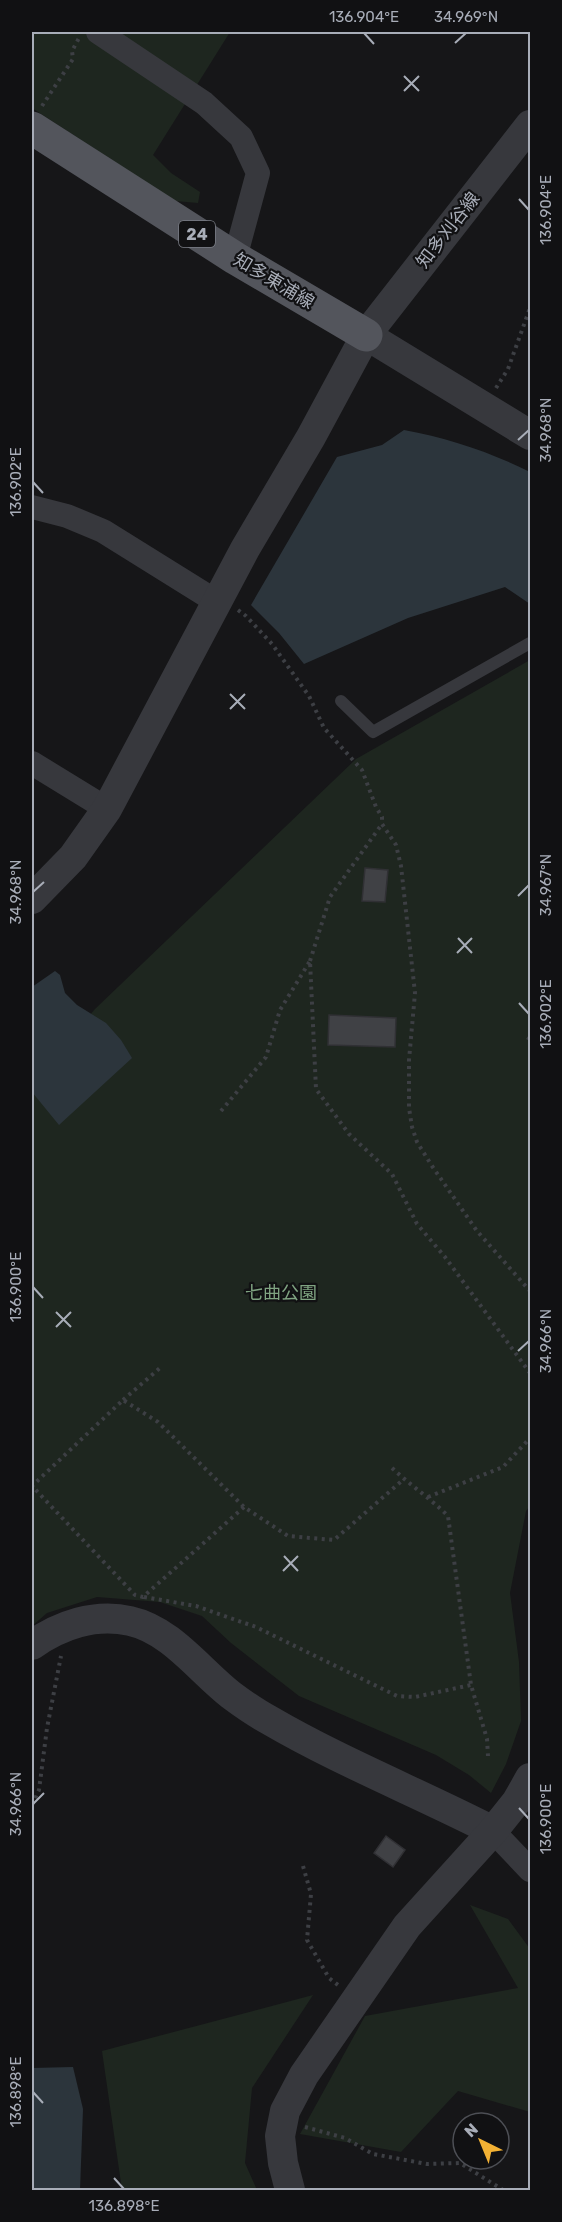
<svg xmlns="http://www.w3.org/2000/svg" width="562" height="2222" viewBox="0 0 562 2222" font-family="Rubik,'Noto Sans JP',sans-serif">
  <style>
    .green { fill: #1e261f }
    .water { fill: #2c353c }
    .building { fill: #404145; stroke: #303034; stroke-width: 1.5 }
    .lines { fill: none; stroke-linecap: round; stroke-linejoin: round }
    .path { stroke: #3d3f44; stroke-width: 4; stroke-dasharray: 3 4.5; stroke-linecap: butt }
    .service { stroke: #37383d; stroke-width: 12 }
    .minor { stroke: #37383d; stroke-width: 24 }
    .tertiary { stroke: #37383d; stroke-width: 30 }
    .primary { stroke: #53555c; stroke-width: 33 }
    .ticks { fill: none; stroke: #a8adb8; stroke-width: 2 }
    .labels { text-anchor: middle; stroke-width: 4.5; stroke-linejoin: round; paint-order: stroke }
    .shield { fill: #111113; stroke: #7b7e86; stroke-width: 1.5 }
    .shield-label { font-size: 16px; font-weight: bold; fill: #a8adb8 }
    .street-label { font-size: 18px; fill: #a8adb8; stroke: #111113 }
    .park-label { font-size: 18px; fill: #7fa381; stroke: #111113 }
    .neatline { fill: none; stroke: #a8adb8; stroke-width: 2 }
    .ticks-label { font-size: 15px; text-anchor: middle; fill: #a8adb8 }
  </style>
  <rect width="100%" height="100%" fill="#161618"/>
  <!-- green -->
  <g class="green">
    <polygon points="32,32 230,32 153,155 171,173 200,192 198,203 175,201 32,108"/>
    <polygon points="530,660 530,1506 526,1511 510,1593 519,1662 521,1721 506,1764 491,1793 469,1775 436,1755 299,1696 231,1643 202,1616 160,1602 97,1597 47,1613 32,1626 32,1081 95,1009 356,759"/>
    <polygon points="470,1905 508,1919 530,1949 530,2112 458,2091 401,2152 300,2134 365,2016 518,1988"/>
    <polygon points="313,1995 252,2088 245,2163 257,2190 122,2190 102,2051"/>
  </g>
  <!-- water -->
  <g class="water">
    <path d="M404,430C448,438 490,452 530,472V604L505,587L408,618L304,664L279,633L251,605L337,457L382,445Z"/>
    <polygon points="55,971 60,975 65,993 77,1005 106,1023 121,1040 132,1058 59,1125 32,1092 32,987"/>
    <polygon points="73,2067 83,2109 80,2190 32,2190 32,2068"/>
  </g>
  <!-- building -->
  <g class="building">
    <polygon points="365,868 388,870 385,902 362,901"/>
    <polygon points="329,1015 396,1018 395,1047 328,1045"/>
    <polygon points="386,1836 405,1850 393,1867 374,1853"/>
  </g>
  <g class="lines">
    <!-- path -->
    <g class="path">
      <polyline points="42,106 73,59 72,51 79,38"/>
      <polyline points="496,388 508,369 530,308"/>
      <polyline points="238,610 246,616 272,644 309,696 324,728 362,770 376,807 382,817 382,824 396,845 401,866 415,993 409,1060 409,1108 412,1127 417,1142 432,1166 477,1231 530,1291"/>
      <polyline points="310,961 330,897 382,824"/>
      <polyline points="528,1040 530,1036"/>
      <polyline points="221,1111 266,1057 280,1010 310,961 316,1089 349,1134 392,1174 417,1224 445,1257 530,1373"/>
      <polyline points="123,1400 160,1368"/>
      <path d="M392,1468C410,1485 430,1498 448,1516L471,1685L487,1739L488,1756"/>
      <polyline points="428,1497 503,1467 530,1438"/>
      <polyline points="244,1507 143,1597 135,1595 32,1486 123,1400 158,1422 244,1507 288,1536 334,1540 404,1479"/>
      <polyline points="144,1597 196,1606 256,1627 397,1696 415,1697 471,1685"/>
      <polyline points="32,1805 39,1790 47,1728 61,1656"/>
      <polyline points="303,1866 311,1894 307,1940 329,1978 338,1985"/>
      <polyline points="305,2127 345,2138 373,2154 427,2164 460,2163 503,2190"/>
    </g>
    <!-- service -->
    <polyline class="service" points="341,701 373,732 530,643"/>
    <!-- minor -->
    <g class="minor">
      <polyline points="98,32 204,103 241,137 258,173 235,258"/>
      <polyline points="32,507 67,516 103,531 217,602"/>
      <polyline points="32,763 107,809"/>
      <polyline points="493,1831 530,1870"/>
    </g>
    <!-- tertiary -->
    <g class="tertiary">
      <polyline points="366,335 530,435"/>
      <polyline points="32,899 73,857 107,809 245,549 311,437 366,335 530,125"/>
      <path d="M32,1645C60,1625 95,1613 130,1621C171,1630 199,1670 231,1695C243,1704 256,1713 269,1720C341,1762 419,1793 493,1831"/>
      <polyline points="290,2190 283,2163 280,2136 285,2111 304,2075 407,1926 493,1831 517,1801 530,1778"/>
    </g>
    <!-- primary -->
    <polyline class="primary" points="32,128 235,258 366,335"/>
  </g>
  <!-- ticks -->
  <path class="ticks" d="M364,33L374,44M455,43L466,33M404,76L419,91M404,91L419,76M519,199L529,210M518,440L529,430M33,482L43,493M230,694L245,709M230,709L245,694M33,892L44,882M518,896L529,885M458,938L472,953M457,953L472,938M519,1003L529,1014M33,1287L43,1298M56,1312L71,1327M56,1327L71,1312M518,1351L529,1341M284,1556L298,1571M283,1571L298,1556M33,1804L44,1793M519,1808L529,1819M33,2092L43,2103M114,2178L124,2189"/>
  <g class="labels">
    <!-- shield labels -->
    <rect class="shield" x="179" y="221" width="36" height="26" rx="4.5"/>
    <g class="shield-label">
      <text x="197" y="240">24</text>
    </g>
    <!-- street labels -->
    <g class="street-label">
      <text transform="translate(448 230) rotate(-52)" y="6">知多刈谷線</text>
      <text transform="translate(274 281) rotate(31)" y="6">知多東浦線</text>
    </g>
    <!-- park labels -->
    <g class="park-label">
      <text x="281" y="1299">七曲公園</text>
    </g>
  </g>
  <!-- border -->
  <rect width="562" height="2222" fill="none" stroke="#111113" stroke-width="66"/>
  <!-- north arrow -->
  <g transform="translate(481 2141) rotate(317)"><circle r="28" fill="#111113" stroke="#4d4f55" stroke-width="1.5"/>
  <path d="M0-4.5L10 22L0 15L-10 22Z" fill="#f2b134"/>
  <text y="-9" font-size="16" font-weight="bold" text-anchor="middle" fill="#a8adb8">N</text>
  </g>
  <rect x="33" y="33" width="496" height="2156" class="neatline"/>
  <g class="ticks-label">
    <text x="364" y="22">136.904°E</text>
    <text x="466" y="22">34.969°N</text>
    <text transform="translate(546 210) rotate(-90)" y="5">136.904°E</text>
    <text transform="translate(546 430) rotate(-90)" y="5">34.968°N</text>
    <text transform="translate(16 482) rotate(-90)" y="5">136.902°E</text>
    <text transform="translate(546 885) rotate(-90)" y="5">34.967°N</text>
    <text transform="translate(16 892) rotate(-90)" y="5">34.968°N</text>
    <text transform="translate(546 1014) rotate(-90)" y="5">136.902°E</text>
    <text transform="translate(16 1287) rotate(-90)" y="5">136.900°E</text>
    <text transform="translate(546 1341) rotate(-90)" y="5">34.966°N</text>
    <text transform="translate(16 1804) rotate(-90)" y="5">34.966°N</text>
    <text transform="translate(546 1819) rotate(-90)" y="5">136.900°E</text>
    <text transform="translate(16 2092) rotate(-90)" y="5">136.898°E</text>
    <text x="124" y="2211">136.898°E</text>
  </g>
</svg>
